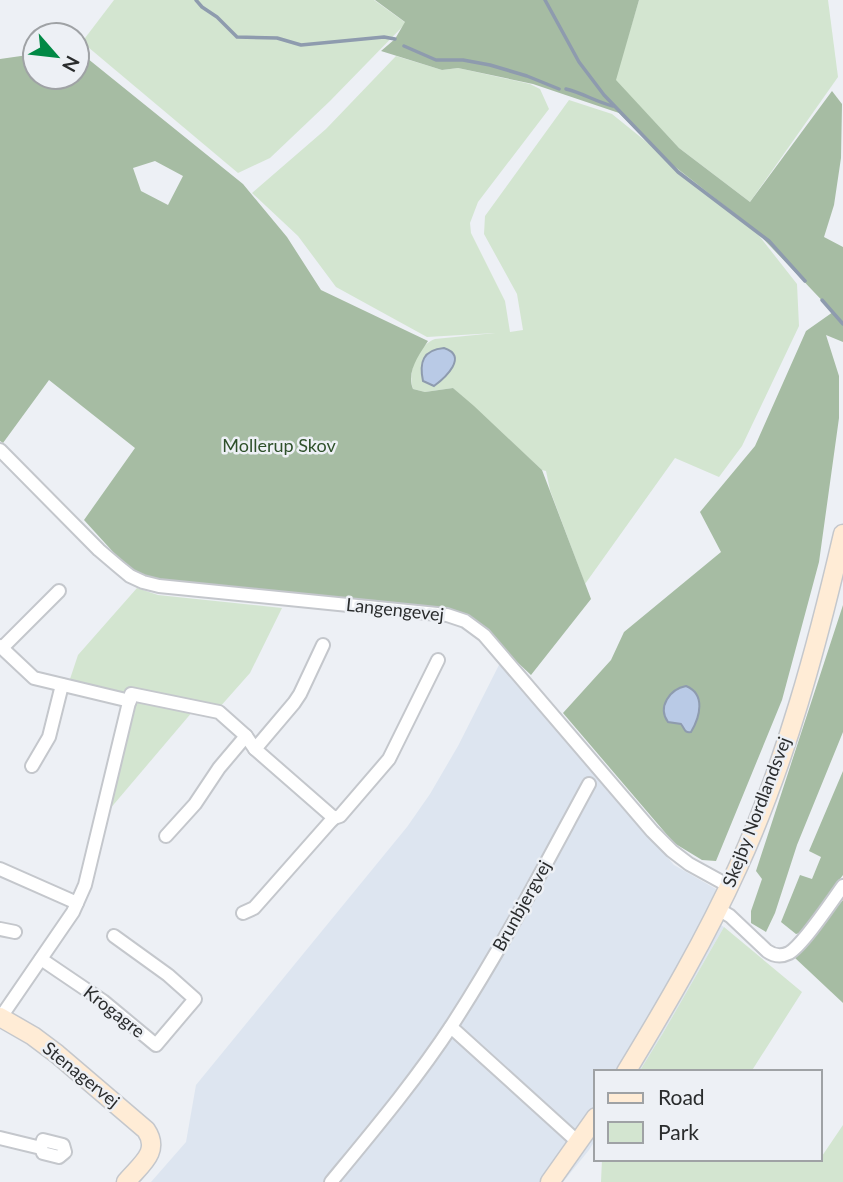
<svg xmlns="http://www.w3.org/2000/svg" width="843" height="1182" viewBox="0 0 843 1182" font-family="Lato,sans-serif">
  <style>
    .built { fill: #dde5f0 }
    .green { fill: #d3e5d0 }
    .forest { fill: #a6bca3; fill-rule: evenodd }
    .water { fill: #b9cae6; stroke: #8e9bae; stroke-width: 2 }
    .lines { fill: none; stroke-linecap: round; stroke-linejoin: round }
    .stream { stroke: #8e9bae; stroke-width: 3.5 }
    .street-casing { stroke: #c4c7cc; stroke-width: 16 }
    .secondary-casing { stroke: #c4c7cc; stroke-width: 21 }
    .street { stroke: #fff; stroke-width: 12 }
    .secondary { stroke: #ffecd6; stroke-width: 18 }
    .labels { text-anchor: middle; stroke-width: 5; stroke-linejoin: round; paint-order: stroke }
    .park-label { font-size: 18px; fill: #2f512b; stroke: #edf0f5 }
    .street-label { font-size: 18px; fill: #2a2c2d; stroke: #edf0f5 }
  </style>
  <rect width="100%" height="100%" fill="#edf0f5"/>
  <!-- built -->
  <polygon class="built" points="501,661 674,865 716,889 705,915 724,927 663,1033 639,1072 596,1072 596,1139 589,1150 563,1182 151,1182 186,1142 196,1085 407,827 430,794 458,746"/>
  <!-- green -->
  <g class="green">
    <polygon points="114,0 374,0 406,23 330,101 270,158 238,173 82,42"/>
    <polygon points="639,0 828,0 838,77 750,202 679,148 615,80"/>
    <path d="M396,56L442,70L458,68L530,84L540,89L549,109L478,202L470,223L471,233L505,301L510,332L523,330L517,294L484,234L485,216L569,100L612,114L753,228L797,284L799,326L742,446L719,477L675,458L585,584L550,490L546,471L542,470L453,388L425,392L413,389C407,372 418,345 435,339L495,333L427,337L336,287L298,236L252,193L326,129Z"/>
    <polygon points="137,588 158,595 282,608 250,673 219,708 126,698 69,682 78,655"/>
    <polygon points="143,700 193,711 109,810 132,707"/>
    <polygon points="724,927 802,992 751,1072 639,1072 663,1033"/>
    <polygon points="843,1125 843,1182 601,1182 602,1159 820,1159"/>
  </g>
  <!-- forest -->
  <g class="forest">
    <polygon points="375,0 639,0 616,80 679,148 750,202 832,91 842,104 841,158 834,205 824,237 843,247 843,342 826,335 839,376 839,418 819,562 782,700 716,861 702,860 674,843 563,713 611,660 624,632 721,552 700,512 755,446 806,331 833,312 753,228 664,158 619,113 533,84 458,68 442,70 381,51 395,39 405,22"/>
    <path d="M77,50L243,184L287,237L321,290L428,341C419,355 406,372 413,389L425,392L453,388L474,406L542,470L591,599L531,675L469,617L441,608L159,580L141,575L125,565L84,520L135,448L49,380L3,443L0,441V59L35,54V77H77ZM155,161L183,176L168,205L141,191L133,168Z"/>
    <polygon points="843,605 843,732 797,845 775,913 766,932 751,923 751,911 762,879 756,871"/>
    <polygon points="843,771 843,875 800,933 796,934 781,922 800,875 812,879 821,857 809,851"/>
    <polygon points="843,900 843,1003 794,957"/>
  </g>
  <!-- water -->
  <g class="water">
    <path d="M444,348C469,356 445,378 434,386L423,381C419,362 423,350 444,348Z"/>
    <path d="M686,686C706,694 700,717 691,732C684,733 685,729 681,724L668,722C657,707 670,689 686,686Z"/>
  </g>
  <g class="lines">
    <!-- stream -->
    <g class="stream">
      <polyline points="196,0 202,7 217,17 237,37 277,38 301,45 384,37 395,39"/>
      <polyline points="545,0 579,62 604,95 678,172 769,241 805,281"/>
      <polyline points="404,46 436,60 463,60 490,65 527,76 559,89"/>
      <path d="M566,89C583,93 596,102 613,106"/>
      <polyline points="822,300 843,324"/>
    </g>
    <defs>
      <g id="street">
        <polyline points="0,450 99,550 119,567 130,576 143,582 159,586 447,615 465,621 484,635 652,831 672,851 689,864 729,886"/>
        <polyline points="0,646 34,678 130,701"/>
        <polyline points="2,648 59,591"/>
        <polyline points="255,749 294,703 300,694 323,645"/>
        <polyline points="32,766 49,737 62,685"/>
        <polyline points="166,836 195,804 219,768 246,736"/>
        <polyline points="0,869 77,903"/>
        <path d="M718,909L730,916L767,951C774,956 781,957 789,953C803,945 832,901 843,886"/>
        <polyline points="243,913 254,908 330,822 334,818 340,816 389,759 438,660"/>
        <polyline points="0,929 15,932"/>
        <polyline points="41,959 103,1001 156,1045 195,999 168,975 114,936"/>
        <polyline points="1,1017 73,912 85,885 131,694 219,712 246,736 255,749 334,818"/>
        <polyline points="451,1027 579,1143"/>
        <polyline points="0,1138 41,1148 43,1153 59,1157 65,1152 63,1145 43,1140 41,1148"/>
        <path d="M331,1182C373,1131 416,1080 452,1025C502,948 545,865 589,784"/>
      </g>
      <g id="secondary">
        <path d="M0,1017L33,1036L57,1054L146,1130C161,1152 140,1165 126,1182"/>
        <path d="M626,1072C666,1006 706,938 738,867C786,762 817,646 843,534"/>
        <polyline points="550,1182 596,1117"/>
      </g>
    </defs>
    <!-- street casing -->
    <use href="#street" class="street-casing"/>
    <!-- secondary casing -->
    <use href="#secondary" class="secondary-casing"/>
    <!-- street -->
    <use href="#street" class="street"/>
    <!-- secondary -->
    <use href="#secondary" class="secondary"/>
  </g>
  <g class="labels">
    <!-- park labels -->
    <g class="park-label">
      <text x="279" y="452">Mollerup Skov</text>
    </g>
    <!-- street labels -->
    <g class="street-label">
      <text transform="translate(395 610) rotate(6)" y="6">Langengevej</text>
      <text transform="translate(757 812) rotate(-69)" y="6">Skejby Nordlandsvej</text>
      <text transform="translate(522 906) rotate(-61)" y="6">Brunbjergvej</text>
      <text transform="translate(114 1012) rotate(38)" y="6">Krogagre</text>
      <text transform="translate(81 1075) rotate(39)" y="6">Stenagervej</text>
    </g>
  </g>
  <!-- legend -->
  <rect x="594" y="1070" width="228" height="91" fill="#edf0f5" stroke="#9fa2a5" stroke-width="2"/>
  <rect x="608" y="1093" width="35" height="10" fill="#ffecd6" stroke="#9fa2a5" stroke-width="2"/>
  <text x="658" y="1105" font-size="21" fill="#2a2c2d">Road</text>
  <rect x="608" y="1122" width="35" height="21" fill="#d3e5d0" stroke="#9fa2a5" stroke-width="2"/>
  <text x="658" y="1140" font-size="21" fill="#2a2c2d">Park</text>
  <!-- north arrow -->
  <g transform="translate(56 56) rotate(118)"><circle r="33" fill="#edf0f5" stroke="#9fa2a5" stroke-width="2"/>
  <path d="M0-5L12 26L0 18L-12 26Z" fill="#018945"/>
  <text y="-10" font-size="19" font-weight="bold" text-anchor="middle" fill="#2a2c2d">N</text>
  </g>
</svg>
